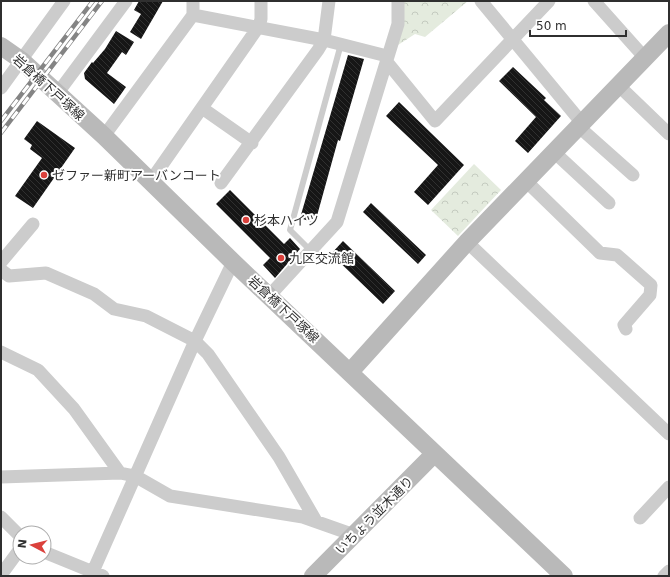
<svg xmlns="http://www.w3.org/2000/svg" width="670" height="577" viewBox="0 0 670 577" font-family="'DejaVu Sans','Noto Sans JP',sans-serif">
<defs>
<pattern id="park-crowns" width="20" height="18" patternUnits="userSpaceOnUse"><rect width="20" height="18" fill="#e4ebde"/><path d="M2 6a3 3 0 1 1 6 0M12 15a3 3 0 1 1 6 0" fill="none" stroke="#c4cabf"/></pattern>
<pattern id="building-back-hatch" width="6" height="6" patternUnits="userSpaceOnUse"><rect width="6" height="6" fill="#161616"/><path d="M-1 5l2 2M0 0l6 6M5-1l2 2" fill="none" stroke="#303030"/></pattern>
</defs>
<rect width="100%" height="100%" fill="#fff"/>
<path fill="url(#park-crowns)" d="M402,1H468L425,37L415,34L398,45L397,43Z
M474,164L501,190L458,236L431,210Z"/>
<path fill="url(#building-back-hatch)" d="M139,1H163L141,39L130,32L141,14L134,10Z
M116,31L134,42L126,55L122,52L107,73L126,87L114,104L85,79L84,73L92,62L93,63L105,49Z
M348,55L364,59L340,141L338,140L315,223L300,218Z
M513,67L546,98L544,100L561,116L528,153L515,141L536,117L499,81Z
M399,102L464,165L428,205L414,192L438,165L386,116Z
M37,121L75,148L33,208L15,196L42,158L30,149L32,145L24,139Z
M230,190L284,244L290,238L300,249L275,278L263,265L270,258L216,204Z
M371,203L426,255L418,264L363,212Z
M343,241L395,291L383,304L331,254Z"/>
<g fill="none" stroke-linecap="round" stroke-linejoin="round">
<path stroke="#ccc" stroke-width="6" d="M310,250L290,230L341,44"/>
<path stroke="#ccc" stroke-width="13" d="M481,1L582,123
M594,1L645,58
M193,15L324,40L387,56
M387,62L435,121L549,1
M618,85L669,134
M1,88L64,1
M57,94L126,1
M202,108L252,143
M579,127L633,175
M104,136L193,15V1
M554,152L609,203
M526,181L600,253L617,255L651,285L650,295L624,325L626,329
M150,182L259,26L261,19V1
M221,183L318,50L324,40L329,1
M467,242L669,434
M1,262L33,224
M1,270L9,276L46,273L94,294L114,309L146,316L195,341L208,354L279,457L316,521
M270,295L337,222L398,24V1
M1,352L38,370L74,409L120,473
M1,477L120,473L135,476L170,496L303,517L354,535
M1,517L20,536
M640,518L669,487
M44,552L103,576
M1,575L20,549
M91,576L195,341L233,262
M664,576L669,571"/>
<path stroke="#b9b9b9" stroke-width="18" d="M1,46L21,60L104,136L233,262L564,576
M350,372L467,242L669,33
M313,576L434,454"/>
<defs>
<path id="rail" d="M1,121L93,1
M1,133L102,1"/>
</defs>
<use href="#rail" stroke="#848484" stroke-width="4.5"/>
<use href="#rail" stroke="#fff" stroke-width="3" stroke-dasharray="9" stroke-linecap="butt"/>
</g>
<g fill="#db413c" stroke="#fff" stroke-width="1.5">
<circle cx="44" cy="175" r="4"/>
<circle cx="246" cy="220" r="4"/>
<circle cx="281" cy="258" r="4"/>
</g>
<g text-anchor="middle" stroke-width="4" stroke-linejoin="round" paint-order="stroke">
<g font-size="13" fill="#2f2f2f" stroke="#fff">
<text transform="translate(49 87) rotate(42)" y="5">岩倉橋下戸塚線</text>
<text transform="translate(284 309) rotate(43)" y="5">岩倉橋下戸塚線</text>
<text transform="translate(374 515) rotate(-45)" y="5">いちょう並木通り</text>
</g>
<g font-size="13" fill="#2f2f2f" stroke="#fff" text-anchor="start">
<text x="52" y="180">ゼファー新町アーバンコート</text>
<text x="254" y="225">杉本ハイツ</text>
<text x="289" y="263">九区交流館</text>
</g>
</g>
<rect width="670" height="577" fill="none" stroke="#2f2f2f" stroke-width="4"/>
<g transform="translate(32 545) rotate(277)"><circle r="19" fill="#ffffff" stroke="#acacac"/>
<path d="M0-3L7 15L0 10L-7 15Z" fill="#db413c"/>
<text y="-6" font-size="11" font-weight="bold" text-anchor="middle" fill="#2f2f2f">N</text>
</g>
<path d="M530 30v6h96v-6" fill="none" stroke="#2f2f2f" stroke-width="2"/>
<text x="536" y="30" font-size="12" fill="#2f2f2f" stroke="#ffffff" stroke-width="3" paint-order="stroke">50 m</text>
</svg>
